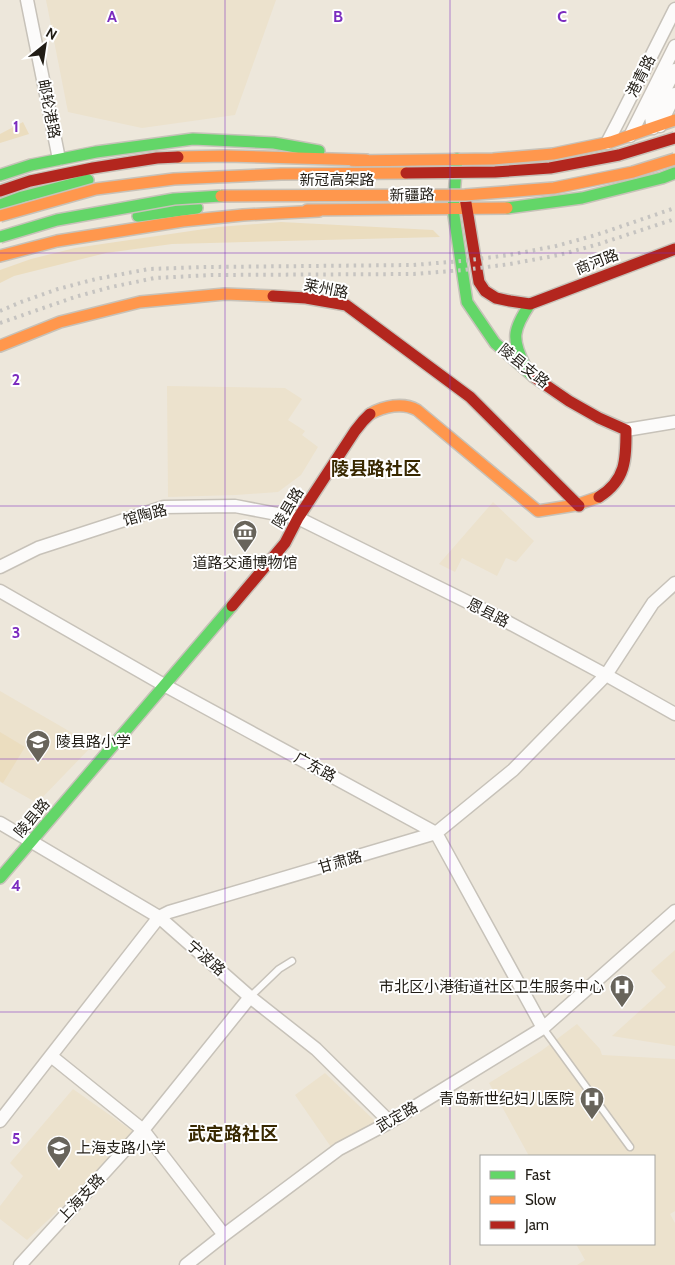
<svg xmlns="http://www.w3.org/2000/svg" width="675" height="1265" viewBox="0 0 675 1265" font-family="Cabin,'Noto Sans SC',sans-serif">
<rect width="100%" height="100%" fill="#ede7db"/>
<path fill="#ece2cd" d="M46,0H276L235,115L142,128L68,112Z
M167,386L285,388L302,399L288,420L305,431L302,435L318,447L301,475L278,492L236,495L168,497Z
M493,502L534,541L516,562L506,558L497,576L462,558L455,572L439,564Z
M0,691L93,745L37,803L0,782Z
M675,950V1046L612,1036L666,987L651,971Z
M577,1024L600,1049L602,1055L675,1059V1211L670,1214L675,1223V1265H577L585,1260L576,1244H654V1156H529L489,1083L541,1051Z
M325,1073L376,1122L331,1147L295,1095Z
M73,1089L138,1135L27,1240L0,1219V1206L23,1176L10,1163Z"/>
<path fill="#ebddbf" d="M23,122L29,134L0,143V134Z
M281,222L433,230L440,237L172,244L106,253L14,276L0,283V270L31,259L75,248L218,227Z
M0,732L25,747L3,783L0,781Z"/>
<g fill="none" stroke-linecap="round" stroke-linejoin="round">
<defs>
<path id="lane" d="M250,997L279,969L292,961
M543,1028L630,1147"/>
<path id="street" d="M27,0L59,159
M660,126L675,94
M653,128L651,117L675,70
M630,136L675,46
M607,143L619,120L675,9
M626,430L675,422
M0,567L38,548L164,507L235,506L298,518L500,618L606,675L675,714
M0,591L164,685L436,833L543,1028
M0,823L159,917L250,997L316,1049L390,1122
M51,1056L143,1130L224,1235
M0,1121L159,917L169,912L436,833L513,770L606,675L653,603L675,583
M20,1265L143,1130L250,997
M186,1265L224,1235L339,1149L390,1122L543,1028L675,911"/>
<path id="fast" d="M457,159L453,209L467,302L495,343L534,377
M0,175L31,165L96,152L193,139L274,143L319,151
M0,205L22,197L88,180
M507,208L582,198L662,178L675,173
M138,216L197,208
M525,366C511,339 513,329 530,304
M0,878L232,606"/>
<path id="slow" d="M178,157L226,156L366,160
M353,161L493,159L553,154L611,142L675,120
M307,210L507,208
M0,256L57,241L183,221L243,215L319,211
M0,346L60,322L140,302L225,294L273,296
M370,414C384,406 403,402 417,410L538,511L576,505L599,497"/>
<path id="jam" d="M0,191L30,181L93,168L157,158L178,157
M465,197L479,282L485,291L496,298L510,301L530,304L675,249
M273,296L306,298L346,305L470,397L579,506
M534,377L569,401L599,418L626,430C626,460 626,480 599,497
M232,606L285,543L298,518L355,431L363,421L370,414"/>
</defs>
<use href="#lane" stroke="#c7c2b9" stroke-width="9"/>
<use href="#street" stroke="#c7c2b9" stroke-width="15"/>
<use href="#fast" stroke="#c7c2b9" stroke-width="14"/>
<use href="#slow" stroke="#c7c2b9" stroke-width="14"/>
<use href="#jam" stroke="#c7c2b9" stroke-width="14"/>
<use href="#lane" stroke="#fcfbfa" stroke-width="6"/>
<use href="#street" stroke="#fcfbfa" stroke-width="12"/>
<use href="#fast" stroke="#63d668" stroke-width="11"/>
<use href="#slow" stroke="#ff974d" stroke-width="11"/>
<use href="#jam" stroke="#b3261e" stroke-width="11"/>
<path stroke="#c6c4c1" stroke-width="4" stroke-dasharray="2.5 5" stroke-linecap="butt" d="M0,311L21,302L58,289L96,279L149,269L206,267L413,265L462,261L509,255L556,246L596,235L675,208
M0,323L75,297L111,287L155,278L212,275L414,274L464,270L510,264L559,255L599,244L675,219"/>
<defs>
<path id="fast-bridge" d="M0,237L57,220L174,199L221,196"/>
<path id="slow-bridge" d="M221,196L465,195L554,188L633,172L675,159
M0,216L96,189L174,179L281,174L406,173"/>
<path id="jam-bridge" d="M406,173L495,172L550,168L619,155L675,138"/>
</defs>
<use href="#fast-bridge" stroke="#c7c2b9" stroke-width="14" stroke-linecap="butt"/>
<use href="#slow-bridge" stroke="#c7c2b9" stroke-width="14" stroke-linecap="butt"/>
<use href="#jam-bridge" stroke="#c7c2b9" stroke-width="14" stroke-linecap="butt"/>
<use href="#fast-bridge" stroke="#63d668" stroke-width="11"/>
<use href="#slow-bridge" stroke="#ff974d" stroke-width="11"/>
<use href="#jam-bridge" stroke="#b3261e" stroke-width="11"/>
</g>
<path fill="none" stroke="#7b2cbf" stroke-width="1" stroke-opacity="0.55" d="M225,0V1265M450,0V1265M0,253H675M0,506H675M0,759H675M0,1012H675"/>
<defs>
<symbol id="museum-pin" viewBox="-11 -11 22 30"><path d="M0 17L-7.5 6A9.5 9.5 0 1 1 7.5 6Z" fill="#68645b" stroke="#fff"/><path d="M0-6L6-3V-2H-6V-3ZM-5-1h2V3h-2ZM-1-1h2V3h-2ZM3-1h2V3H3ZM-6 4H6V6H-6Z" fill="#fff"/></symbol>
<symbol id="school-pin" viewBox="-11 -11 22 30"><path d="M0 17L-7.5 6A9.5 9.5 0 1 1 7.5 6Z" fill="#68645b" stroke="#fff"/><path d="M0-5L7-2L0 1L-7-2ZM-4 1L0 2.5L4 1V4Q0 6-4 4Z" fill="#fff"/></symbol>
<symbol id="hospital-pin" viewBox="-11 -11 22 30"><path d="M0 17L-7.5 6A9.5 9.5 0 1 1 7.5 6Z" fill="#68645b" stroke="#fff"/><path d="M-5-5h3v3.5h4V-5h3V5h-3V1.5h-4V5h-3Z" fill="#fff"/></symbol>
</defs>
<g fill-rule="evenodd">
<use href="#museum-pin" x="231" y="518" width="28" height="38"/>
<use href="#school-pin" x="24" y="728" width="28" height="38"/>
<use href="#hospital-pin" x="608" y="973" width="28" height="38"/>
<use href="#hospital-pin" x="578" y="1085" width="28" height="38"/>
<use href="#school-pin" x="45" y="1134" width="28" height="38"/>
</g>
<g text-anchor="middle" stroke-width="4" stroke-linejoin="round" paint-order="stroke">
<g font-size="15" fill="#211d16" stroke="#fff">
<text transform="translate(641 76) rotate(-63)" y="5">港青路</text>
<text transform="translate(49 109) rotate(79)" y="5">邮轮港路</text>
<text x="337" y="185">新冠高架路</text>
<text transform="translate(412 195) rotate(-1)" y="5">新疆路</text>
<text transform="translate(597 262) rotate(-21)" y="5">商河路</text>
<text transform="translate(326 289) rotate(11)" y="5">莱州路</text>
<text transform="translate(524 366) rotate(39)" y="5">陵县支路</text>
<text transform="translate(288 508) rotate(-59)" y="5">陵县路</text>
<text transform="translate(145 515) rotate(-15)" y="5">馆陶路</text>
<text transform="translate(488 613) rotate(27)" y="5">恩县路</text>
<text transform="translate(315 767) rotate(29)" y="5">广东路</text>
<text transform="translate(32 818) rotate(-50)" y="5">陵县路</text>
<text transform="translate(340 862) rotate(-16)" y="5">甘肃路</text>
<text transform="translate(206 958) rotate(41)" y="5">宁波路</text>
<text transform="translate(397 1117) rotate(-30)" y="5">武定路</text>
<text transform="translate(81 1198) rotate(-47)" y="5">上海支路</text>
</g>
<g font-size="15" fill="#211d16" stroke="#fff" text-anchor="start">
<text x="245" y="568" text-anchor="middle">道路交通博物馆</text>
<text x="56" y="747">陵县路小学</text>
<text x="604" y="992" text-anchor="end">市北区小港街道社区卫生服务中心</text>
<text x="574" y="1104" text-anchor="end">青岛新世纪妇儿医院</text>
<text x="76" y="1153">上海支路小学</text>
</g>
<g font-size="18" font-weight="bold" fill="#382800" stroke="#fff">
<text x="376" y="475">陵县路社区</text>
<text x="233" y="1140">武定路社区</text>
</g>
</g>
<g font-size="16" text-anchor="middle" font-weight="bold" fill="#7b2cbf" stroke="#fff" stroke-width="4" stroke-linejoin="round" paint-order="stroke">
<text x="112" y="22">A</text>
<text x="338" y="22">B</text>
<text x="562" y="22">C</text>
<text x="16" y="132">1</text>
<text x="16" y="385">2</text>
<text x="16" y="638">3</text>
<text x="16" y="891">4</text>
<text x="16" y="1144">5</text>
</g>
<rect x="480" y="1155" width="175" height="90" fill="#ffffff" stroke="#a6a5a2"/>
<rect x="490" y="1171" width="25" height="8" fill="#63d668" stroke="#a6a5a2"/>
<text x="525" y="1180" font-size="15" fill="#211d16">Fast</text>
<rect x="490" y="1196" width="25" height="8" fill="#ff974d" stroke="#a6a5a2"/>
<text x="525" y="1205" font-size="15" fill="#211d16">Slow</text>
<rect x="490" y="1221" width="25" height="8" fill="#b3261e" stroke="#a6a5a2"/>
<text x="525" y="1230" font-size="15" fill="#211d16">Jam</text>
<g transform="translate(45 45) rotate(30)" stroke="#ffffff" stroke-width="4" paint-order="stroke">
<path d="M0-4L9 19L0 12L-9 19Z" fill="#211d16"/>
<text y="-8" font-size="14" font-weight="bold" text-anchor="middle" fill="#211d16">N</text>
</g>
</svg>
